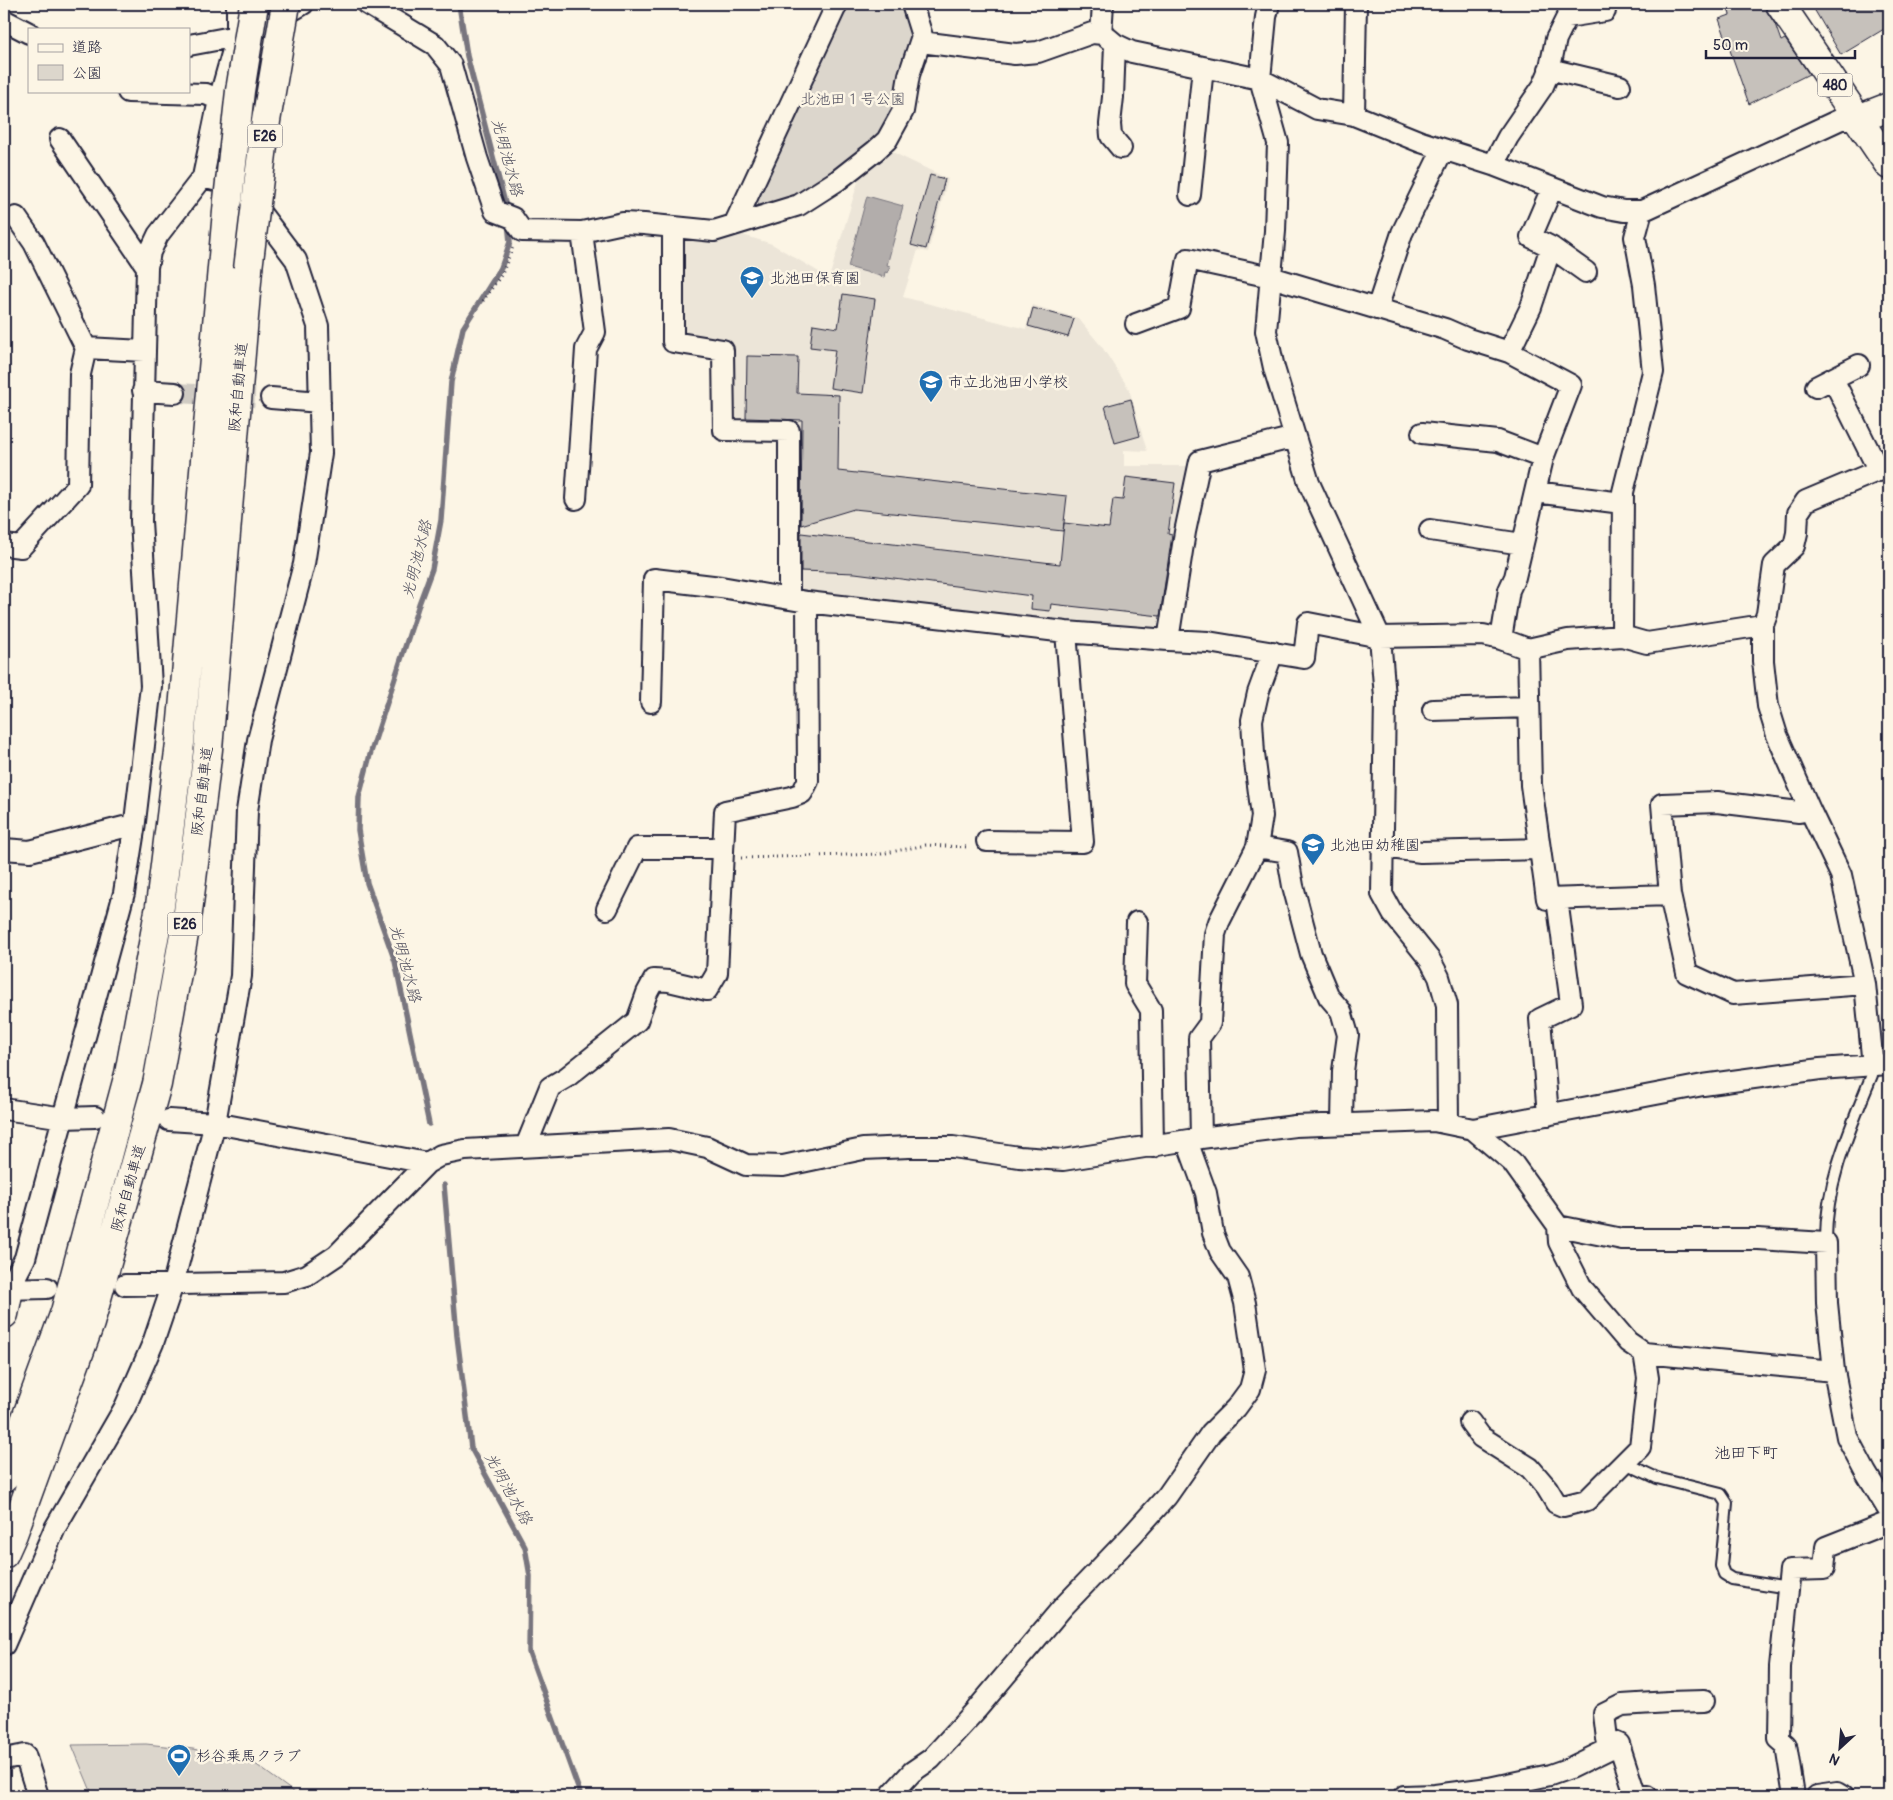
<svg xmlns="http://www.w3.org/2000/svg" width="1893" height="1800" viewBox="0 0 1893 1800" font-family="Pangolin,'Klee One',sans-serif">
<rect width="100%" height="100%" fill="#fcf5e5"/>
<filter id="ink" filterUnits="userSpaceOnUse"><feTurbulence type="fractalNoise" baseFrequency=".02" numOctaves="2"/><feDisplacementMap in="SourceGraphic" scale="10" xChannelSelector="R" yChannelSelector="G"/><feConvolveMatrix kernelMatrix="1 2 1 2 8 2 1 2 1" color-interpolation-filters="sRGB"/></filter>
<g filter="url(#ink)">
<path fill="#ece5d8" d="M886,149L948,179L928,252L918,250L903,297L1026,329L1032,305L1078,318L1102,347L1129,389L1147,451L1124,450V466H1189L1160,636L806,596L794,585V425L733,424L727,418L730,341L686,339L677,332L680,236L713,239L740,234L772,244L829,278L861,172Z"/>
<path fill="#dcd6cc" stroke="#7f7c84" d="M849,4H903L912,35L894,116L879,139L796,195L761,209L757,202Z
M146,1744L193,1749L254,1763L299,1796H93L72,1745Z"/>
<path fill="#b2adab" stroke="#78757e" d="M867,196L903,206L887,265L890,266L888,273L885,272L884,277L848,267Z"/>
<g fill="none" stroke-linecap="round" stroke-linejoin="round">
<path stroke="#78757e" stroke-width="5.5" d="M459,4L467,56L507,211
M429,1124L395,961L367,883L358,830L359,797L370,755L419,604L432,569L441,520L451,382L463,328L501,268L510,242L508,222
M444,1185L457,1336L471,1448L525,1547L530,1576L529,1652L581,1796"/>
</g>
<path fill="#c6c1bb" stroke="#22223b" d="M1727,4H1765L1767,12L1775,24L1781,41L1785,39L1809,74L1749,104L1719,19L1730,15Z
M1823,4H1838L1843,11L1855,4H1889V26L1841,55L1814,9Z
M930,175L945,179L926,249L911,245Z
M843,294L875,299L863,393L830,388L835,350L810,347L813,324L838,328Z
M1033,308L1074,319L1068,337L1028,326Z
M747,356L798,357L797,393L839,395L838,471L1067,496L1063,531L854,509L801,525L802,420L746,418Z
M1131,399L1140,436L1115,443L1105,406Z
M1126,477L1175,483L1168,534L1172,535L1160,616L1051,604L1050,611L1031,609L1032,596L855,573L801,571V533L1060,564L1064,523L1109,528L1113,499L1123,500Z"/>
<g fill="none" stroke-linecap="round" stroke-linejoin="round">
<path stroke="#d0cbc3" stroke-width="20" stroke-dasharray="20 10" stroke-linecap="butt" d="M175,393L271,398"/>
<defs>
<path id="lane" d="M1826,1243C1825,1184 1850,1129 1872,1075L1873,1066
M1625,1463L1657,1478L1721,1494L1727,1503L1721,1566L1724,1574L1732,1579L1788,1588"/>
<path id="street" d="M367,4L435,45L451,65L477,158L495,211L513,218L522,231L582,232L623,223L644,224L714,231L799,205L838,180L875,151L887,140L903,111L909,75L922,36L912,4
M1269,4L1266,17L1260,79L1278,143L1275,231L1266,331L1274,368L1309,483L1380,637L1385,697L1382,894L1393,914L1430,960L1439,977L1447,1005L1448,1123
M4,20L29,33
M1101,34L1103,4
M921,42L1015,54L1038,52L1092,33L1103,34L1115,44L1132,52L1260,79L1317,109L1354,115L1421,142L1493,165L1602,207L1624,211H1642L1841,119H1858
M1115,44L1113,97L1110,124L1111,136L1121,148
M189,45L237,36L273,22L303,4
M1549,69L1620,86
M128,92L206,94L219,100
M1354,115L1356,4
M60,139L147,267
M1493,165L1508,137L1543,86L1549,72L1556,39L1567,17L1605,11
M1552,188L1531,237L1551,247L1586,272
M1190,195L1203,67
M16,217L34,243L86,348
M734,225L837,4
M673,227V342L723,350L724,430L789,431V599
M1377,309L1402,233L1443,149
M1136,324L1179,308L1188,259L1271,277L1445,329L1468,339L1509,352L1571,385L1543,458L1515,577L1509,590L1501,639
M1509,352L1531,307L1551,247
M1833,379L1879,471
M1816,387L1859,365
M143,391L175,393
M271,398L320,402
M1422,433L1498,441L1543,458
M1535,492L1622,503
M576,499L586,349L595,332L582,232
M1430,530L1522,544
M4,545L21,547L78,485L80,374L86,348L144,351
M1622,636L1623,492L1653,372L1644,285L1635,237L1642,211
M1168,640L1185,532L1200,461L1295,437
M1528,649L1531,785L1547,899L1670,895L1687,973L1733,994L1865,984
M651,702L654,579L721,587L807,602L1066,632L1168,640L1208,642L1304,658L1308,623L1380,637L1483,635L1501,639L1528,649L1568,640L1622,636L1647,643L1763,625
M1433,710L1529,707
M987,841L1083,842L1066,632
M1257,847L1287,852L1293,886L1311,954L1329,997L1341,1011L1348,1035L1343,1071L1342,1123
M1383,847L1421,852L1540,849
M4,849L30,851L124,827L134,830
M1670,895L1662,804L1717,802L1799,812L1810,810
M607,909L637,848H723
M1137,922L1135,984L1151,1010L1153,1147
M1873,1066L1865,984L1841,875L1810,810L1777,735L1768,706L1763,661V625L1767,614L1774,565L1794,546L1797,533L1798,513L1806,501L1889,466
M4,1109L64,1118L95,1117
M1548,1115L1540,1019L1571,1004L1557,899
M169,1120L215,1123L427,1163
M1473,1129L1512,1162L1558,1226L1622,1239H1758L1826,1243L1827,1303L1834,1371L1847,1437L1866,1473L1889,1511
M1201,1138L1199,1038L1210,1023L1215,934L1219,922L1257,847L1262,816L1254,754L1252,720L1258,693L1273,652
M526,1146L550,1087L567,1077L637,1021L647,993L654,980L669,981L707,990L717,973L725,811L792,797L802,793L808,781L807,602
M1558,1226L1559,1242L1582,1288L1628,1342L1644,1353L1834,1371
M125,1285L284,1282L307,1275L337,1255L427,1163L441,1155L465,1150L669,1139L707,1147L746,1165L783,1166L863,1149L909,1147H953L1019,1157L1063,1160L1201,1138L1295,1126L1434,1121L1473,1129L1703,1085L1820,1069L1889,1064
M4,1289L47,1288
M9,1289L25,1258L124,893L134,830L151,686L141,521L147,267L150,252L158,235L203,177L219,100L237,36V4
M1470,1422L1481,1437L1530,1468L1547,1488L1556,1503L1563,1506L1587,1500L1640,1447L1648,1378L1644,1353
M4,1645L55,1528L125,1407L153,1343L173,1284L215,1123L241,976L247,811L258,740L304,564L321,453L318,326L296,260L241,187L203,177
M4,1759L25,1755L38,1796
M890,1796L912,1772L931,1759L977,1709L1063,1607L1132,1535L1167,1496L1211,1433L1236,1408L1250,1389L1255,1370L1245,1303L1238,1277L1220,1251L1213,1233L1206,1193L1187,1141
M1404,1796L1435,1795L1489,1788L1550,1775L1570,1768L1619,1744
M1647,1796L1635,1794L1619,1744L1607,1739L1604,1714L1622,1705L1669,1702L1704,1701
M1794,1796L1786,1745L1779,1739L1780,1667L1790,1570L1824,1569L1826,1547L1889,1522
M1817,1796L1837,1793L1842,1796"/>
<path id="secondary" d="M1858,119L1889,107
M4,1314L9,1289"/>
<path id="highway" d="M1780,4L1889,165
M4,1478L65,1312L129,1074L160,906L180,743L228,200
M4,1554L13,1534L90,1323L157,1084L188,912L208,749L248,269"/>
</defs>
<use href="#lane" stroke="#22223b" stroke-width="14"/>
<use href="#street" stroke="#22223b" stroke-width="24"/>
<use href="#secondary" stroke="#22223b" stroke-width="31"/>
<use href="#highway" stroke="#22223b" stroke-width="31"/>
<path stroke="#22223b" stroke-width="3" stroke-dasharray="1 4" stroke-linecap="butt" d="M483,301L502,274L513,247
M741,858L881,854L926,845L968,847"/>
<use href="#lane" stroke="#fcf5e5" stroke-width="10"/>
<use href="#street" stroke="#fcf5e5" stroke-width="20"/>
<use href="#secondary" stroke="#fcf5e5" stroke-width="28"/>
<use href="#highway" stroke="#fcf5e5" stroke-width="28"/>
<defs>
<path id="highway-bridge" d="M228,200L240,91L254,4
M248,269L266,121L286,4"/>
</defs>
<use href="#highway-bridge" stroke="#22223b" stroke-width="31" stroke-linecap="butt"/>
<use href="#highway-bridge" stroke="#fcf5e5" stroke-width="28"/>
</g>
</g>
<defs>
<symbol id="school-pin" viewBox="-11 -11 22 30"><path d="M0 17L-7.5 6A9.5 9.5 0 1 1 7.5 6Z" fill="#1f6fb2" stroke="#fcf5e5"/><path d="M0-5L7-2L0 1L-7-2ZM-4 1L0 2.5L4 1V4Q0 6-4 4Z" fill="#fff"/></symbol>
<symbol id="stadium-pin" viewBox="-11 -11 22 30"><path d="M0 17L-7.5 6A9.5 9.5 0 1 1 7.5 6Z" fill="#1f6fb2" stroke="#fcf5e5"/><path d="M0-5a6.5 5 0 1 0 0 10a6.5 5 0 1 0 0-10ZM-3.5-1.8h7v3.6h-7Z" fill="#fff"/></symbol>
</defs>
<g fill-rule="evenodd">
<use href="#school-pin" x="738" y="264" width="28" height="38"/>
<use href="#school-pin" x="917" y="368" width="28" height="38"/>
<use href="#school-pin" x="1299" y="831" width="28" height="38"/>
<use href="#stadium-pin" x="165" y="1742" width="28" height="38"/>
</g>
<g text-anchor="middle" stroke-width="5" stroke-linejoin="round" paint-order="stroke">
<g fill="#fcf5e5" stroke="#63616e" stroke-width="1">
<rect x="1817.5" y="73.5" width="35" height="23" rx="4"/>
<rect x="247.5" y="124.5" width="35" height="23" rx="4"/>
<rect x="167.5" y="912.5" width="35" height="23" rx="4"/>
</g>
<g font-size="14" font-weight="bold" fill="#22223b">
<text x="1835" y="90">480</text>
<text x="265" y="141">E26</text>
<text x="185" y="929">E26</text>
</g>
<g font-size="15" fill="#504f5f" stroke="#fcf5e5">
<text x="853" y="104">北池田１号公園</text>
</g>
<g font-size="15" fill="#22223b" stroke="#fcf5e5" text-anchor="start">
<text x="770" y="283">北池田保育園</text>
<text x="948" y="387">市立北池田小学校</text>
<text x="1330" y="850">北池田幼稚園</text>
<text x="196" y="1761">杉谷乗馬クラブ</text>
</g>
<g font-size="15" fill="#22223b" stroke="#fcf5e5">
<text transform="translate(238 387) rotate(-85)" y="5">阪和自動車道</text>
<text transform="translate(202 791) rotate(-83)" y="5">阪和自動車道</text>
<text transform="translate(128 1188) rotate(-74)" y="5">阪和自動車道</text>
</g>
<g font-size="16" font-style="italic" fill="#545362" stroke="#fcf5e5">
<text transform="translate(508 157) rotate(75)" y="6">光明池水路</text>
<text transform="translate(416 559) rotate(-76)" y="6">光明池水路</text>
<text transform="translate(406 963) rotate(75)" y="6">光明池水路</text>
<text transform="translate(509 1488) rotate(61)" y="6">光明池水路</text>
</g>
<g font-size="16" fill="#22223b" stroke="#fcf5e5">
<text x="1746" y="1458">池田下町</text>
</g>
</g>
<rect width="1893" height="1800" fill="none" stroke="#fcf5e5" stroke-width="20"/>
<rect x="10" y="10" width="1873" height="1780" fill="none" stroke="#22223b" stroke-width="2" filter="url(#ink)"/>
<rect x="28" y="28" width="162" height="65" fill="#fcf5e5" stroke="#a5a1a1"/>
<rect x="38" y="44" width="25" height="8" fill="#fcf5e5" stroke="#a5a1a1"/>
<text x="72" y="52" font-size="15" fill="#22223b">道路</text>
<rect x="38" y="65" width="25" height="15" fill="#dcd6cc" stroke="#a5a1a1"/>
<text x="72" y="78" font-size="15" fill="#22223b">公園</text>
<g transform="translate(1840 1748) rotate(206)" stroke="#fcf5e5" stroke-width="4" paint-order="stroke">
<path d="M0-4L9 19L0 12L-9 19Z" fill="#22223b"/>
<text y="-8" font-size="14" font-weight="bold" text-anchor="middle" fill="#22223b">N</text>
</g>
<path d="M1706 50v8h149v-8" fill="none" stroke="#22223b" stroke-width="2.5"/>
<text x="1713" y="50" font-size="15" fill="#22223b" stroke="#fcf5e5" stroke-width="4" paint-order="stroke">50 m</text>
</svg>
